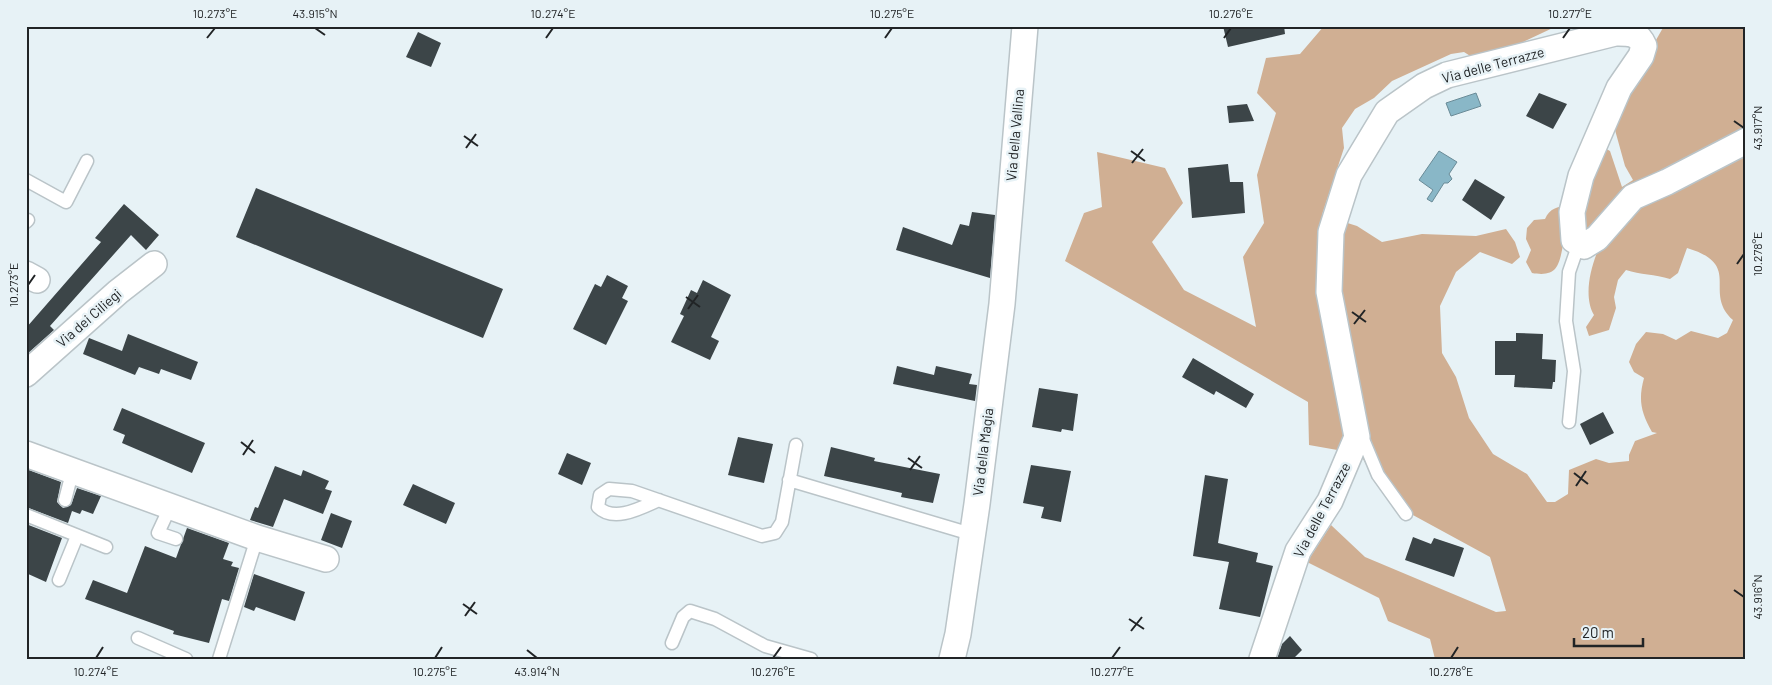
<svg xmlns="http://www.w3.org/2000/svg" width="1772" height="685" viewBox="0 0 1772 685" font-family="Barlow,sans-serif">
<rect width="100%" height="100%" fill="#e7f2f6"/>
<path fill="#d0af93" d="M1324,26H1557L1502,52L1475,59L1464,52L1451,54L1392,81L1374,98L1355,109L1342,128L1344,148L1322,215L1357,226L1382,242L1422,234L1476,236L1506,229L1515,242L1520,257L1512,264L1480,252L1456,272L1440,306L1442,353L1456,377L1469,418L1493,454L1527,474L1547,502H1555L1568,494L1569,470L1596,459L1609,463L1629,461V455L1635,441L1657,433L1652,432C1641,412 1638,400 1644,378L1634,372L1629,362L1636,344L1646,332L1663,334L1676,340L1691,331L1718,338L1727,333L1733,320C1702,292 1744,265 1687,248L1678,273L1670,279C1655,274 1640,275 1626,270L1618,280L1614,297L1616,308L1609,330L1589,336L1586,327L1594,315C1582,295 1592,260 1603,240C1611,225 1625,212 1635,200L1616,197L1586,235L1564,241C1559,262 1560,278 1532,273L1526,262L1531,250L1526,239L1527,228L1534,220L1545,219C1550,208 1557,207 1568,205L1601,146L1610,151L1622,187L1633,180L1625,166L1615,130L1625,94L1652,55L1656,40L1664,26H1701L1702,29L1704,26H1746V659H1435L1430,639L1388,621L1379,598L1307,562L1331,525L1365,557L1496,612L1506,611L1490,557L1389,502L1360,454L1309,445L1308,402L1065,261L1084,213L1102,207L1097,152L1165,168L1183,203L1152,242L1184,290L1256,327L1243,257L1264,223L1257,175L1276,113L1257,93L1266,58L1300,54Z"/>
<path fill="#89b7c7" stroke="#6a8b97" d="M1476,93L1481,106L1451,116L1446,103Z
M1439,151L1457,162L1449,174L1452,179L1448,183H1444L1432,202L1427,199L1433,190L1419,180Z"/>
<path fill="#3c4548" d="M1223,26H1284L1285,34L1228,47Z
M418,32L441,43L431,67L406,57Z
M1539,93L1567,104L1553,129L1526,116Z
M1247,104L1254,121L1229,123L1227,106Z
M1228,164L1230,182H1243L1245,213L1192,218L1188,168Z
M1475,179L1505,197L1491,220L1462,200Z
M256,188L503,289L483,338L236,237Z
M124,204L159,235L146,250L131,235L50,326L54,330L26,355V328L101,242L95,238Z
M972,212L995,215L990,278L896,250L903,227L952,245L960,224L969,226Z
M607,275L628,286L622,298L628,301L606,345L573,329L595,284L601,287Z
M703,280L731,295L711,337L719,341L710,360L671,342L684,316L680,314L691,290L697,293Z
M1516,333L1543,334L1542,359L1556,360L1555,382H1553L1552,389L1514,387L1515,375H1495V341H1516Z
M128,334L198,362L191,380L161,369L159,374L139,367L135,375L83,354L89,338L122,351Z
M1193,358L1254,394L1246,408L1216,391L1214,395L1182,377Z
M897,366L934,375L936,366L972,374L969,384L977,385L975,401L893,384Z
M1039,388L1078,394L1073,431L1062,429L1061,432L1032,427Z
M122,408L205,443L192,473L122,443L125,435L113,430Z
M1603,412L1614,433L1590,445L1580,424Z
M738,437L773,444L764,483L728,475Z
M831,447L875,458L874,461L940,474L933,503L901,497L902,493L824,476Z
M567,453L591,463L582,485L558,474Z
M1031,465L1071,471L1061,522L1041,518L1044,507L1023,503Z
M275,466L301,476L303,470L329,481L325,489L332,491L323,514L284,499L273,527L250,520L255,507L258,508Z
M26,469L61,482L57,502L63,508L71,505L77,488L101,496L93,514L82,510L80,514L72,511L68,523L26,507Z
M1205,475L1228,479L1218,543L1258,553L1256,562L1273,566L1260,617L1219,609L1229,562L1193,556Z
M413,484L455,503L446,524L403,505Z
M331,513L352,521L342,548L321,540Z
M26,524L62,538L46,582L26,573Z
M187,528L229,543L223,559L233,562L231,566L239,568L229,601L222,599L209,643L173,634L174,631L85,599L93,580L127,593L145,546L176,558Z
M1413,537L1431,544L1434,538L1464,548L1454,577L1405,560Z
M254,574L305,592L295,621L256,607L254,611L244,607Z
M1290,636L1302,650L1293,659H1277L1282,644Z"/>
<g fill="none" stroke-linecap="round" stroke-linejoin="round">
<defs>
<path id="lane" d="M26,180L66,202L87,161
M26,222L28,220
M1569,422L1574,371L1566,321L1569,272L1579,243
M1360,432L1378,475L1406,514
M789,480L971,534
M65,500L72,473
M659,500C641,508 614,523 598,507L600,495L609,489L632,491L762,536L775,533L782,522L796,445
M171,505L158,533L176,539
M26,515L106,547
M59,580L77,536
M138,638L186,659
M672,643L683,617L690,611L715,619L765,646L811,659
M219,659L257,538"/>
<path id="street" d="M26,274L37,280
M26,374L118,292L154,264
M26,454L257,538L326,559
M952,659L958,634L977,504L1002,304L1025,26
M1262,659L1298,551L1330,501L1357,437L1329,292L1331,232L1349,175L1387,112L1424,86L1447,75L1615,33C1629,33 1638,32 1644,46L1641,56L1619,88L1581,176L1572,212L1574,240L1584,246L1597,238L1633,197L1667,182L1746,141"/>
</defs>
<use href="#lane" stroke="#bac4c8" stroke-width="15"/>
<use href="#street" stroke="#bac4c8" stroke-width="28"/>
<use href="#lane" stroke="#fff" stroke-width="12"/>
<use href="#street" stroke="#fff" stroke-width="25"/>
</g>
<path fill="none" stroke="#212426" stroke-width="2" d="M315,28L325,35M207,38L215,28M546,38L553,28M885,38L892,28M1224,38L1231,28M1563,38L1570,28M1734,121L1744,128M464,136L478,146M466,148L476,134M1131,151L1145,161M1132,163L1143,149M1737,264L1744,254M28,285L35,275M686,297L700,307M688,309L698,295M1352,312L1366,322M1354,324L1365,310M241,442L255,453M243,455L253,440M908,458L922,468M910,470L920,456M1574,473L1588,484M1576,486L1586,471M1734,590L1744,597M463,604L477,614M465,616L475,602M1129,619L1144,629M1131,631L1142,617M527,650L537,658M96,658L103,647M435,658L442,647M773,658L781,647M1112,658L1120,647M1451,658L1458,647"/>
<g text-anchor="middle" stroke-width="5" stroke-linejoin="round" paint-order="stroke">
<g font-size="14" fill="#212426" stroke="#e7f2f6">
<text transform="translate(1493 65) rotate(-15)" y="5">Via delle Terrazze</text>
<text transform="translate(1015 135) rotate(-85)" y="5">Via della Vallina</text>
<text transform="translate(89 318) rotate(-41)" y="5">Via dei Ciliegi</text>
<text transform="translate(983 452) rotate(-83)" y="5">Via della Magia</text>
<text transform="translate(1322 510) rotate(-62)" y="5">Via delle Terrazze</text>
</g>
</g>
<rect width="1772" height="685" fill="none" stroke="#e7f2f6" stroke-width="55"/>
<path d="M1574 638v8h69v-8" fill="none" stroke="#212426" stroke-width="2.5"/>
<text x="1582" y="638" font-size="15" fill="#212426" stroke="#e7f2f6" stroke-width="4" paint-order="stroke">20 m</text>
<rect x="28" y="28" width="1716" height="630" fill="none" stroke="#212426" stroke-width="2"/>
<g font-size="12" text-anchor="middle" fill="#212426">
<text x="215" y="18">10.273°E</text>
<text x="315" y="18">43.915°N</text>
<text x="553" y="18">10.274°E</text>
<text x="892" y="18">10.275°E</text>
<text x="1231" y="18">10.276°E</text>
<text x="1570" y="18">10.277°E</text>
<text transform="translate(1758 128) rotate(-90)" y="4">43.917°N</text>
<text transform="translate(1758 254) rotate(-90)" y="4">10.278°E</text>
<text transform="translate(14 285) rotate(-90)" y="4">10.273°E</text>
<text transform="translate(1758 597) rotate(-90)" y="4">43.916°N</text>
<text x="96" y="676">10.274°E</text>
<text x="435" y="676">10.275°E</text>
<text x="537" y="676">43.914°N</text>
<text x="773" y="676">10.276°E</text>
<text x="1112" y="676">10.277°E</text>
<text x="1451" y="676">10.278°E</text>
</g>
</svg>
